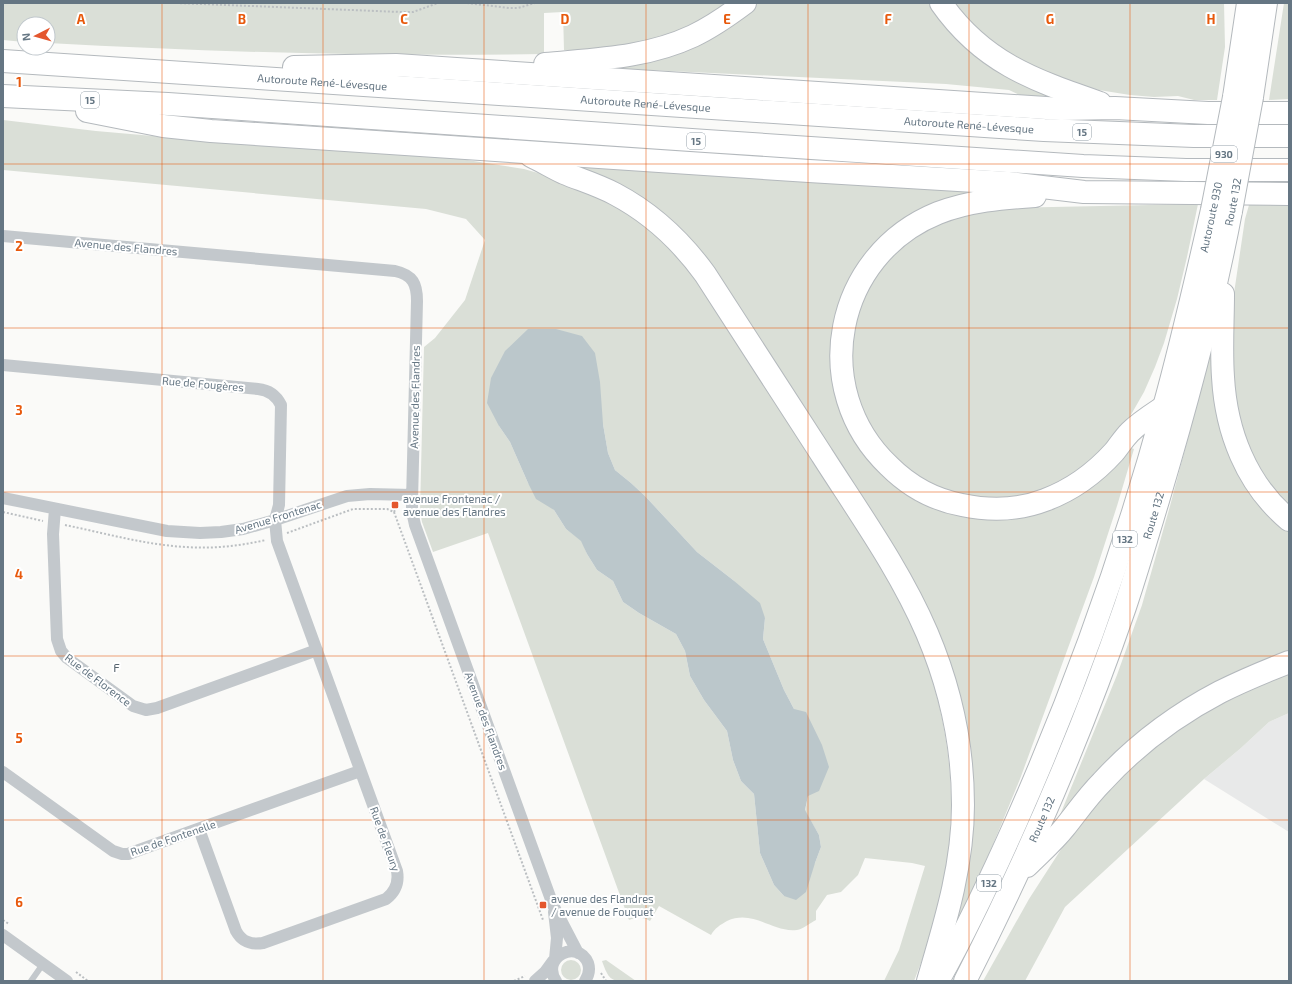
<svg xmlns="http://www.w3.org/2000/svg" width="1292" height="984" viewBox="0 0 1292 984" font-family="'Exo 2',sans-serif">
<rect width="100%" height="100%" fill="#fafaf8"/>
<path fill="#e8e9e9" d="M1289,713V832L1204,779L1241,748L1269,722Z"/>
<path fill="#dadfd7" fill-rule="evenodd" d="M3,3H730L686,30L658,40L583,51L564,50L563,12L544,13V54C379,57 213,52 48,43V24H24V42L3,40Z
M755,3H932L1061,97L1028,99L1009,90L946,84L648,70L641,72L599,70Z
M953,3H1224L1225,47L1217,100H1194L1178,96L1154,97L1130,95L1080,87L1021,62L978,31Z
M1284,3H1289V99L1269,100Z
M3,120L96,131L176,138L442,156L524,169L552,177L610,202L650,228L688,267L887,576C898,597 911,619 919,641C964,758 961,866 914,981H884L899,950L925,866L912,863L865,858L858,875L841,892L827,895L816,911V920C810,923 803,929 797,930C772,933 754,909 727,921C720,925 715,928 711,935L659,906L650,921C643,917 637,917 629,920L488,533L433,552L422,522L420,511L424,347L435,338L465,300L485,240L466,219L426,209L3,170ZM603,424L608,453L615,470L631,483L645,496L697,552L733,580L765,618L763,639L784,690L794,709L808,796L805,811L819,835L821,847L815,863L784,896L774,885L760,853L754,794L741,781L733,760L727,731L704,700L690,676L685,651L676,634L639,613L623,602L613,581L597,570L587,554L582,541L566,529L554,510L528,483L510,442L499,426Z
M564,165L986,191L897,228L832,345L878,467L1001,516L1129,447L1134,449L1117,506L1094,577L1020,779L992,847L955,929L958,696L711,271Z
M1198,204L1187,257L1177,299L1164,343L1155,367L1144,392L1128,420L1096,459L1046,490L1021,497L995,500L943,491L917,478L893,457L873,434L861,409L849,359L859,300L896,250L940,221L1002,208Z
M1289,204V509L1260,474L1241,431L1232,384L1233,300L1245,219L1249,205Z
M1212,347L1215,384L1289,529V654L1242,674L1064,817L1060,815L1117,675L1142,605L1170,506Z
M1289,671V713L1269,722L1241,748L1204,779L1065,907L1025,981H983L1029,899L1069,837L1122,775L1182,724L1213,707Z
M606,960L636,981C613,981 610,984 602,961Z
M561 970a10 10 0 1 1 20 0a10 10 0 1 1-20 0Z"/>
<path fill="#bbc7cb" d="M528,329H556L582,336L595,353L600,382L603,424L608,453L615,470L631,483L645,496L697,552L733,580L760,603L765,618L763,639L784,690L794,709L806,712L822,745L829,767L819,791L808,796L805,810L819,835L821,847L815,863L806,892L796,900L784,896L774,885L760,853L754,794L741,781L733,760L727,731L704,700L690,676L685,651L676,634L639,613L623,602L613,581L597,570L587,554L581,541L566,529L554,510L536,499L528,483L510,442L499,426L487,403L491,378L505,351Z"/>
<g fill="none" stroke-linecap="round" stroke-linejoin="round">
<defs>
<g id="highway">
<path d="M941,3C983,63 1034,80 1100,103"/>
<path id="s1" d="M3,61L1044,130L1194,136H1289"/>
<path d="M545,64C596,59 646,58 693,36C712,27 729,15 745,3"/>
<path d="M294,67L396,65L1061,109L1115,108L1208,113H1289"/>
<path d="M3,96L168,104L706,141L1083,166L1186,170H1289"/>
<path d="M1234,97L1248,3"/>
<path d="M1252,97L1266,3"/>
<path d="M87,111L163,126L211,131L809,171L1008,183L1084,192L1289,194"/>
<path d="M531,156C542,161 553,168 564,173C581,180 598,185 615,194C651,213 681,241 705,274C744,335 783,395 822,455C859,513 900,570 927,633C950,687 963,747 963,805C963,866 945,923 928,981"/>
<path d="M1035,196C1002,198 969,201 938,213C834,255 808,389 889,466C909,486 935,500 962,505C990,511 1019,510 1045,500C1072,490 1095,473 1114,452C1119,446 1124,438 1130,432C1140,422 1153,414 1165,406"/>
<path d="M1223,294C1223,321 1221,349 1223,377C1226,431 1246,484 1289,520"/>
<path d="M1027,866C1040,853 1054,841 1065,827C1077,812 1088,796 1102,782C1135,746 1176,715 1220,692C1242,681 1266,671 1289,662"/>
<path d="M938,981C967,929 992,876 1016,822C1076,687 1125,549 1164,407C1182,342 1197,276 1212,210"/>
<path id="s2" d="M965,981C1027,860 1081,735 1125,607C1137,571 1148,534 1159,497C1187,403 1213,307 1231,211"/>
</g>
</defs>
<use href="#highway" stroke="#b4b9bd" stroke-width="24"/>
<path stroke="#bbbfc2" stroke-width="2" stroke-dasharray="2 2" stroke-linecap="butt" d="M176,3L401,12H413L438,3
M467,3L509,8H518L535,3
M3,512L43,521
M394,512L543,920
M394,512L396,508
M65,525C104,533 146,545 186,547C213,549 239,546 266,540
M287,533L353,509H387L394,512
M3,920L9,924
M76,972L88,981
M601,973L606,981
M514,981L525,976"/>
<path stroke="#c3c8cc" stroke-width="6" d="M31,981L43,964"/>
<path stroke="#c3c8cc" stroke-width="12" d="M3,236L395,271C413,275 417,284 417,301L412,501V511L415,525L553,905L578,953
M3,365L258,389C268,390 276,395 281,405L279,505L275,520L277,541L397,871C399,882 395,892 386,899L263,943C251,945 242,942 236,931L199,829
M3,498L167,531L200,533L221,532L243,529L275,520L347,496L370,494L412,495
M55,509L53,534L57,639L61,651L67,658L133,706L146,710L157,708L317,650
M3,772L113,851L122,854H128L360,771
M554,912L557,938L555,959
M3,935L67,981
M535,981L545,972L553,961
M556,981C540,957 578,938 588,963C590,969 589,975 585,981"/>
<use href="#highway" stroke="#fff" stroke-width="22"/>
<defs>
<path id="highway-bridge" d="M1212,210L1234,97
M1231,211L1252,97"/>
</defs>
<use href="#highway-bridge" stroke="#b4b9bd" stroke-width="24" stroke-linecap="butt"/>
<use href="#highway-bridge" stroke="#fff" stroke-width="22"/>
</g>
<path fill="none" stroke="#e8590c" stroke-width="1" stroke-opacity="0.55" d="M162,3V981M323,3V981M484,3V981M646,3V981M808,3V981M969,3V981M1130,3V981M3,164H1289M3,328H1289M3,492H1289M3,656H1289M3,820H1289"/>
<g fill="#e4572e" stroke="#fff" stroke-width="1.5">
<rect x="391" y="501" width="8" height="8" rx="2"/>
<rect x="539" y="901" width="8" height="8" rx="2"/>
</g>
<g text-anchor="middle" stroke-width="4" stroke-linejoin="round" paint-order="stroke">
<g fill="#fff" stroke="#939fa8" stroke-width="1">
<rect x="81" y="92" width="18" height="16" rx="3"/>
<rect x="1073" y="124" width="18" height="16" rx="3"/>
<rect x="687" y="133" width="18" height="16" rx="3"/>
<rect x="1211" y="146" width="26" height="16" rx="3"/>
<rect x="1113" y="531" width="24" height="16" rx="3"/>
<rect x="977" y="875" width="24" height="16" rx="3"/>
</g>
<g font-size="10" font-weight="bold" fill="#657683">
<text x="90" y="104">15</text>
<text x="1082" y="136">15</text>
<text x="696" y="145">15</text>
<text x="1224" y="158">930</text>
<text x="1125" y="543">132</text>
<text x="989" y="887">132</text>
</g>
<g font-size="11" fill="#657683" stroke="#fff">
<text dy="4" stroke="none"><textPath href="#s1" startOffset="320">Autoroute René-Lévesque</textPath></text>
<text dy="4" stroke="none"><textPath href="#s1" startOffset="644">Autoroute René-Lévesque</textPath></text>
<text dy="4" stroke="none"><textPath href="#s1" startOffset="968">Autoroute René-Lévesque</textPath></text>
<text transform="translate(1233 202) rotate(-79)" y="4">Route 132</text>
<text transform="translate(1211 217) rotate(-78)" y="4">Autoroute 930</text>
<text transform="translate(126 247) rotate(5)" y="4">Avenue des Flandres</text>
<text transform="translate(203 384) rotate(5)" y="4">Rue de Fougères</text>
<text transform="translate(415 397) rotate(-89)" y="4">Avenue des Flandres</text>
<text dy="4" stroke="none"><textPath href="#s2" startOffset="503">Route 132</textPath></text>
<text transform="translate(278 517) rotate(-17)" y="4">Avenue Frontenac</text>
<text transform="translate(98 680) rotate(37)" y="4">Rue de Florence</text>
<text transform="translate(486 721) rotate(70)" y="4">Avenue des Flandres</text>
<text dy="4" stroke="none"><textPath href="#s2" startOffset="179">Route 132</textPath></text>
<text transform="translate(173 838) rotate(-19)" y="4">Rue de Fontenelle</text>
<text transform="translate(385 839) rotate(70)" y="4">Rue de Fleury</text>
</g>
<g font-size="11" fill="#657683" stroke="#fff" text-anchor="start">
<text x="403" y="503">avenue Frontenac /<tspan x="403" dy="13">avenue des Flandres</tspan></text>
<text x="551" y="903">avenue des Flandres<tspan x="551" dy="13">/ avenue de Fouquet</tspan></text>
</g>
<g font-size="12" letter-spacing="1" fill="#57646e" stroke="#fff">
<text x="117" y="672">F</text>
</g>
</g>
<g font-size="13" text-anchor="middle" font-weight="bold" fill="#e8590c" stroke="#fff" stroke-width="4" stroke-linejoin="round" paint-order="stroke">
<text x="81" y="24">A</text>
<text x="242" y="24">B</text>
<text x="404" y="24">C</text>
<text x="565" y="24">D</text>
<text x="727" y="24">E</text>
<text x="888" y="24">F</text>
<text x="1050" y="24">G</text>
<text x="1211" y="24">H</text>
<text x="19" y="87">1</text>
<text x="19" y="251">2</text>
<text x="19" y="415">3</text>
<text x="19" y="579">4</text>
<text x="19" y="743">5</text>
<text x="19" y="907">6</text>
</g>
<rect width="1292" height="984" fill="none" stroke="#657683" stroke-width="8"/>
<g transform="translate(36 36) rotate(264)"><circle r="19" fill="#ffffff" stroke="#c1c8cd"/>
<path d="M0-3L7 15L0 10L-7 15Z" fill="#e4572e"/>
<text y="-6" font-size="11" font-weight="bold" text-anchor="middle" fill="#657683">N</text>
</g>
</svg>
